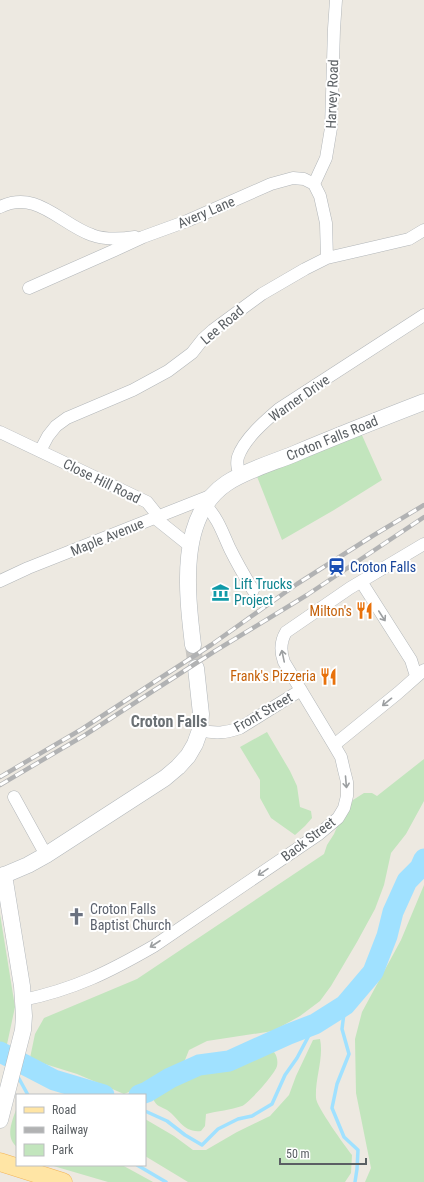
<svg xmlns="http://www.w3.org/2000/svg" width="424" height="1182" viewBox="0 0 424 1182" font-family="'Roboto Condensed',sans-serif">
<rect width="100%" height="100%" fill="#ede9e1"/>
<path fill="#c2e5bd" d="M361,433L382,480L334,510L282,540L256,474Z
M267,732L290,771L297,786L300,807L311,811L312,818L305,826L295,835L271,818L260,798V780L240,747Z
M424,759V801L406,834L391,853L384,885L375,909L357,942L331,986L320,1001L300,1016L273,1031L207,1041L189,1050L183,1065L160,1075L141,1087L124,1094L77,1074L45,1064L30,1058L35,1034L44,1018L137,979L324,854L327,845L334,834L340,820L348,810L353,800L364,793H372L377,796Z
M424,885V1182H365L371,1168L356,1093L355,1039L362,1012L401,940Z
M0,914L15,1007L6,1049L0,1045Z
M320,1039C324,1058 315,1078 316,1098C316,1106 345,1146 352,1155L351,1173L345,1182H188L145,1156V1119L174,1136L193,1150H206L237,1132L270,1116L289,1095L296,1076L313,1040Z
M274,1052C277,1056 278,1061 277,1066C275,1074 249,1103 242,1106C231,1110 217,1111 206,1114L205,1126L201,1131C183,1133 179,1118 167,1110C160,1106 157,1107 153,1099L168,1087L188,1077L233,1068L246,1060Z
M17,1107V1147C4,1137 13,1119 17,1107Z
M50,1165H122L153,1182H108Z"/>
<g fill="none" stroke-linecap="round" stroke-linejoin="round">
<path stroke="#a0e1ff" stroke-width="3.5" d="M345,1005L342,1029L349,1054L337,1084L332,1108L344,1137L358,1150L357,1169L355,1182
M4,1054L9,1063
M17,1075L28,1095
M145,1111L167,1121L185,1135L202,1145L218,1129L238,1119L252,1116L272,1104L285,1075L297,1058L315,1024
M137,1165L166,1182"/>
<path stroke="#a0e1ff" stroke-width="21" d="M0,1052L54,1080L104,1095
M139,1095L147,1092L170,1078L199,1065L229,1061L289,1034L315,1024L345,1005L373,972L387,936L393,912L407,881L420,868L424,859"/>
<path stroke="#c8c6c2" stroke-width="16" stroke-dasharray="16 8" stroke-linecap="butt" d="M193,645L196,668"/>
<defs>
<path id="street" d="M314,184L326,158L331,128L334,29L336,0
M0,207C37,189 60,224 92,235C105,240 121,239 135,237
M29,288L115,250L143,237L187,221L271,184L293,178L304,179L314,184L320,196L326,223L327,258
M0,432L147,502L155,512V518L190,546
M40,451L48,436L56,426L67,418L133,390L168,371L192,353L203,339L213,330L262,294L305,269L327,258L409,239L424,230
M240,476C238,470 236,464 238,457C244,439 265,421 279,409L424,315
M206,506C218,518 223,534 230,549C237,563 245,577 253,590
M0,581L28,568L215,494
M362,583L411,660L416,676
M200,730C215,734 226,733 240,728L301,690
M334,745L398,693L424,670
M14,797L46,855
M23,1000C75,989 109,972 154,946L319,834L338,818L344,808L347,796V782L344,770L341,757L334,745L284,662C280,651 280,642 286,632L350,588L424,544"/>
<path id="secondary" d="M193,645C187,594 177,516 227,483C247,470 272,463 294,454C337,436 380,419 424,402
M0,877L28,865L46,855L165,778L178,767L188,756L195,744L200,730L201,714L196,668
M0,1120L23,1030L24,1016L22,986L4,875"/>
<path id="primary" d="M0,1162L63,1182"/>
</defs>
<use href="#street" stroke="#b2b6b9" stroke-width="13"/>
<use href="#secondary" stroke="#b3b8bc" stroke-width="17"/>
<use href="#primary" stroke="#f3b355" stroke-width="19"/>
<use href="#street" stroke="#fff" stroke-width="12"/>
<use href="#secondary" stroke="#fff" stroke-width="16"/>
<use href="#primary" stroke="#ffe5a5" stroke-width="18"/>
<defs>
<path id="rail" d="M0,777L82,729L211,645L297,584L374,535L424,505
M0,785L85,735L215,651L307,595L424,517"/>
</defs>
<use href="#rail" stroke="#b1b2b3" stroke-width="4.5"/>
<use href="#rail" stroke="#fff" stroke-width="3" stroke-dasharray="9" stroke-linecap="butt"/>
</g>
<defs><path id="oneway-shaft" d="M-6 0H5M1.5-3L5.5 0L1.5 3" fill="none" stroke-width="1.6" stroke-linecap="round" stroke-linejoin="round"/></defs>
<g stroke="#9c9fa1">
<use href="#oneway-shaft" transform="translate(382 616) rotate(57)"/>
<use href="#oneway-shaft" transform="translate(283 656) rotate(-102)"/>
<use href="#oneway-shaft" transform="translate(387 702) rotate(141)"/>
<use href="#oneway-shaft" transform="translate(346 782) rotate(85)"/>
<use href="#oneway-shaft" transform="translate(263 872) rotate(146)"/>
<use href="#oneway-shaft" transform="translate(155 944) rotate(147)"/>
</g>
<defs>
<symbol id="station-bare" viewBox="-9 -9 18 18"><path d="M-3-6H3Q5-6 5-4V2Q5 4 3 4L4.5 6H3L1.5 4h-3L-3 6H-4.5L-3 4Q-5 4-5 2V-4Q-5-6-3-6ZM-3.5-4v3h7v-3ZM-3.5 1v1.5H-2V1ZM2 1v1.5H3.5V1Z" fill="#1a4fb4" stroke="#fff" stroke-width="2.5" paint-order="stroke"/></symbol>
<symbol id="museum-bare" viewBox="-9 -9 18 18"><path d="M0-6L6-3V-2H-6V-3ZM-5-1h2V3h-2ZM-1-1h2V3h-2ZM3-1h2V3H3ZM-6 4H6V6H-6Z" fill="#0f9aa8" stroke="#fff" stroke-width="2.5" paint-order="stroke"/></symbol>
<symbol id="restaurant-bare" viewBox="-9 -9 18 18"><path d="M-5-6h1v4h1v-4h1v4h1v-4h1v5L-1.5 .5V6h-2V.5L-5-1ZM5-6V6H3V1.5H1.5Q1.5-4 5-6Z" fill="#e8710a" stroke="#fff" stroke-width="2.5" paint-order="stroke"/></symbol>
<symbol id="church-bare" viewBox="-9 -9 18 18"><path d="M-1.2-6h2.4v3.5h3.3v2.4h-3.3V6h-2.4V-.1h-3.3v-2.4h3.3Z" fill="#6b7280" stroke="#fff" stroke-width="2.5" paint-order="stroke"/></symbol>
</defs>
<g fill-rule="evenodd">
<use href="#station-bare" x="324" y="554" width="25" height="25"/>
<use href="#museum-bare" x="208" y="580" width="25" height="25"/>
<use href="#restaurant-bare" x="352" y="598" width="25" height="25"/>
<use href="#restaurant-bare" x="316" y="664" width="25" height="25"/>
<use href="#church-bare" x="64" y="904" width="25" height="25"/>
</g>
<g text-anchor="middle" stroke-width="4" stroke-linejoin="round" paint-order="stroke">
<g font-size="14" fill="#5a5f63" stroke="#fff">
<text transform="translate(332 94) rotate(-88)" y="5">Harvey Road</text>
<text transform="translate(206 212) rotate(-23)" y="5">Avery Lane</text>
<text transform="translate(222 325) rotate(-40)" y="5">Lee Road</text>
<text transform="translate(299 398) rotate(-35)" y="5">Warner Drive</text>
<text transform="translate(332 438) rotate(-22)" y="5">Croton Falls Road</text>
<text transform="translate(102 481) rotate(26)" y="5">Close Hill Road</text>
<text transform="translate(107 537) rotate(-22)" y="5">Maple Avenue</text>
<text transform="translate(263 712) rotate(-30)" y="5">Front Street</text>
<text transform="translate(308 839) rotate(-37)" y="5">Back Street</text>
</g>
<g font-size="14" fill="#164399" stroke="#fff" text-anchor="start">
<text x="350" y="572">Croton Falls</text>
</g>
<g font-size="14" fill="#0d838f" stroke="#fff" text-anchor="start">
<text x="234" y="589">Lift Trucks<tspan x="234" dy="16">Project</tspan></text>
</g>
<g font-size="14" fill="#c56008" stroke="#fff" text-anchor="end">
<text x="352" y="616">Milton's</text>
<text x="316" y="681">Frank's Pizzeria</text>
</g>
<g font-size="14" fill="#5b616d" stroke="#fff" text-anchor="start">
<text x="90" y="914">Croton Falls<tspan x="90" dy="16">Baptist Church</tspan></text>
</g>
<g font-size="16" font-weight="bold" fill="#6b7175" stroke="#fff">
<text x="169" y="727">Croton Falls</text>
</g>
</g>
<rect x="16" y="1094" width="130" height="72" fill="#ffffff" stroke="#bdbfc1"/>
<rect x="24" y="1107" width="20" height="6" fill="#ffe5a5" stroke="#bdbfc1"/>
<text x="52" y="1114" font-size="12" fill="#5a5f63">Road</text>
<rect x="24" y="1127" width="20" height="6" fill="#b1b2b3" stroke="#bdbfc1"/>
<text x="52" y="1134" font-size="12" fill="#5a5f63">Railway</text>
<rect x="24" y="1144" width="20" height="12" fill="#c2e5bd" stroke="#bdbfc1"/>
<text x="52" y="1154" font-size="12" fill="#5a5f63">Park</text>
<path d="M280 1158v6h86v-6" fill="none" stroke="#5a5f63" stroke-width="2"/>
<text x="286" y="1158" font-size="12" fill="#5a5f63" stroke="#ffffff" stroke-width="3" paint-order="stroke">50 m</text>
</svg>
